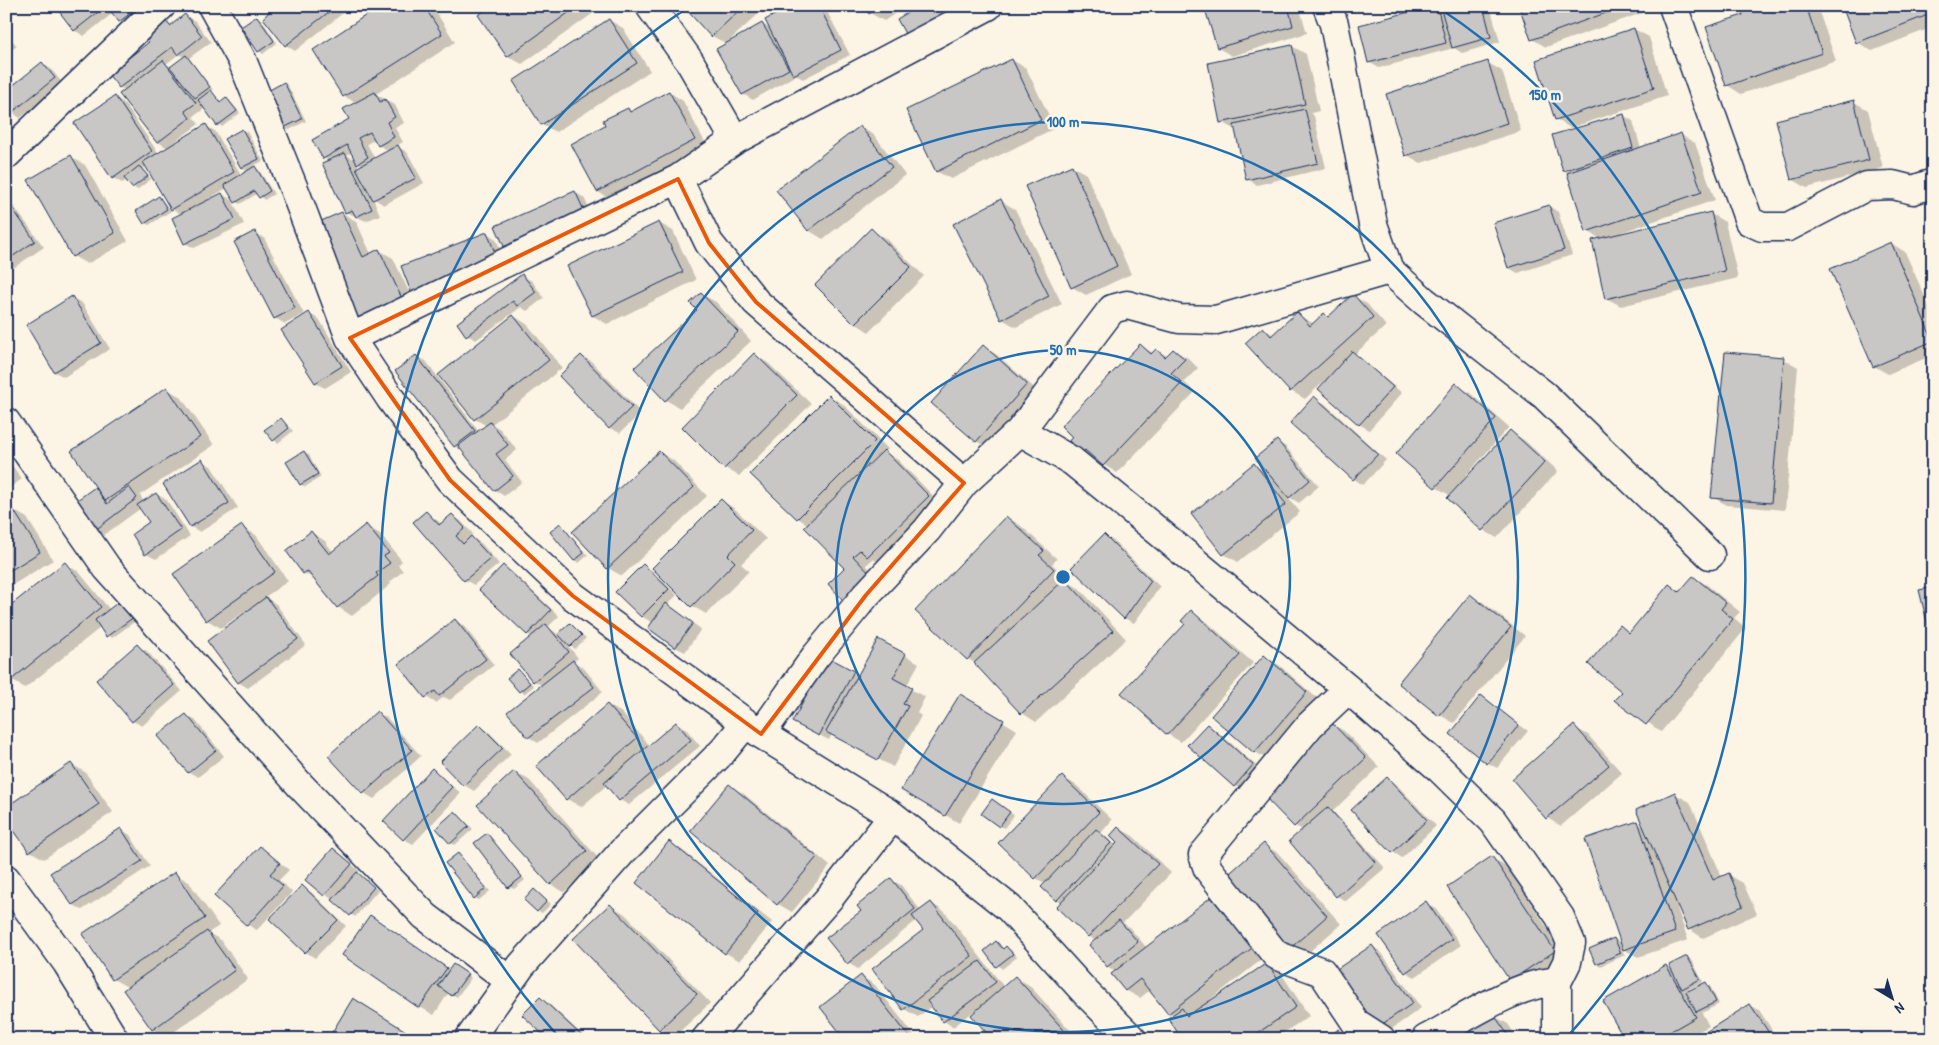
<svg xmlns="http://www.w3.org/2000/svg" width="1939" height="1045" viewBox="0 0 1939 1045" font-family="'Patrick Hand',sans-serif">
<rect width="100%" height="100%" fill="#fcf5e5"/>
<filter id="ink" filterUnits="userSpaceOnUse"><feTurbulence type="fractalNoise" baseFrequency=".02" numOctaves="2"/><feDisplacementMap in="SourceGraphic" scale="10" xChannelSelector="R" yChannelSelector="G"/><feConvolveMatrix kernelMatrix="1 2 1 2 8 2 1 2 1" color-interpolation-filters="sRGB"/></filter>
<g filter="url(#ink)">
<path fill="#0003" fill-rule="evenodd" d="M56,6H147L124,24L113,13L84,36L74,30Z
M277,6H337L343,13L295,51L286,45Z
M383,6H432L455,42L376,94L395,105L404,123L395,128L403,142L396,146L407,152L424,183L384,205L373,198L380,215L366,221L346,212L330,161L324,158L351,120L356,103L344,96L314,50ZM375,139L378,145L389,151L375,159L367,144ZM352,152L357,161L347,155ZM356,161L363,166L359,168Z
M493,6H602V7L522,64L507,56Z
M685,6H767L727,43L762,24L771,29L794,6H824L850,55L803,79L796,75L753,100L743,94L718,49L727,44L712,36Z
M865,6H906L884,21L870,13Z
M1206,6H1299L1307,33L1232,56L1218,48Z
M1436,6L1442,10L1453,6H1490L1500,42L1462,53L1454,48L1379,68L1369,62Z
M1521,6H1640L1642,13L1546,47L1532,39Z
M1744,6H1817L1836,61L1741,94L1727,85L1745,15Z
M1933,6V27L1872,51L1857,42Z
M185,16L195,21L211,42L189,58L213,90L211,91L221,102L226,99L230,101L240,113L222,127L205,108L193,117L199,124L173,143L175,145L206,126L215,131L242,176L248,171L242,168V130L247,132L263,161L253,166L259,170L274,194L264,200L258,193L240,204L232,200L244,224L194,248L185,243L181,214L172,209L147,166L143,169L151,179L137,190L127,180L122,183L113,178L115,97L124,103L159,154L168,148L158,142L121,95L126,91L120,87L164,20L173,25ZM179,54L185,58L172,67L166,64ZM227,188L235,202L222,194L209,201L208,199Z
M257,17L262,20L277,43L263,54L259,51Z
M609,20L623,28L650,71L556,132L541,124Z
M1634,29L1649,37L1667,96L1570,128L1556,119Z
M6,33L17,46L6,54Z
M1292,46L1306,54L1319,111L1311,113L1314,116L1326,168L1257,185L1247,179L1236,130L1222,122Z
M1012,60L1026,68L1055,128L951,179L936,171Z
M1488,63L1502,71L1521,131L1421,163L1407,155Z
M42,64L51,69L63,84L20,118L6,107V72L16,85Z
M284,84L288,86L306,121L289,130L284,127L267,92Z
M669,92L683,101L708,148L612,200L598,192L607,126L627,109L632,112Z
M1854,102L1868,110L1883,168L1807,188L1792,179Z
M1623,115L1633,121L1641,149L1681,135L1695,143L1715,200L1622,232V234L1711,214L1725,222L1738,278L1621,306L1606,298L1601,239L1587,231L1554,136Z
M860,127L874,135L905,175L823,239L808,230Z
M71,157L85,165L128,241L87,264L73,256Z
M1072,166L1086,174L1131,274L1086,295L1072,287Z
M575,192L584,198L596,222L508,252Z
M6,196L44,247L6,273Z
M159,197L171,211L149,225L145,223Z
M1001,201L1015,209L1062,304L1016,327L1002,319Z
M1549,206L1558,212L1572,255L1518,273L1509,268Z
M1933,212V225L1928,214Z
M342,213L356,221L371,254L379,250L393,258L418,311L372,332Z
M659,223L673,231L696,280L607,324L593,316Z
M871,230L885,238L924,276L869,332L855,323L816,285Z
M255,232L264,238L304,314L285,324L275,318Z
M487,233L496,239L506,263L421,297L412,291Z
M1891,243L1905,252L1933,315V355L1888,374L1874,366Z
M522,276L532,281L544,298L527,311L521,307L476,340L467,335Z
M701,294L716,302L751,341L680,408L666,400L698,310Z
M1353,296L1367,304L1386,326L1355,354L1402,393L1369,430L1359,424L1323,382L1305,399L1291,391L1263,329L1274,335L1297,314L1314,324L1329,318Z
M72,298L82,303L110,349L64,377L55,372L27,326Z
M309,314L319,319L351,372L325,388L315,383Z
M514,316L528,325L562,368L492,424L500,429L517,450L505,460L522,482L504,496L495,490L464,452L454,446L416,356L426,361L479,432L487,426L475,419Z
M1141,346L1153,353L1156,350L1167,356L1173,350L1188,358L1198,368L1184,382L1195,392L1117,473L1083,452Z
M983,347L997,355L1040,393L990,449L976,441Z
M1726,354L1784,359L1798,367L1785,510L1727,505L1712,497Z
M754,355L768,363L811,404L739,476L725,468L683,427Z
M581,356L591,361L641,413L620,433L610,428L560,376Z
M1456,385L1470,393L1509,427L1463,479L1465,481L1510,431L1524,440L1558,471L1497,538L1483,530L1451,496L1436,487Z
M167,389L181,397L214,445L140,495L144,502L156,494L166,499L190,536L156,559L146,554L151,523L141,508L104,535L94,530L95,488L100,491Z
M829,396L843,404L888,449L885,452L898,460L942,505L882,564L873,559L866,565L885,585L846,568L808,525L798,518Z
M1314,398L1324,403L1386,460L1363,485L1354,479L1292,423Z
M281,419L293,431L278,443L274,440Z
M1277,442L1286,447L1319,486L1299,503L1286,495L1300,512L1238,562L1224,554L1254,465L1270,474Z
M304,452L309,455L321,477L305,487L301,484Z
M659,452L673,460L707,496L622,576L608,568L574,533Z
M6,457L22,479L6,490Z
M202,461L211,466L238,508L200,532L191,527L164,485Z
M721,500L735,509L766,539L741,564L749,571L706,614L692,606Z
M13,510L27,518L53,560L6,589V514Z
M426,512L442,524L452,515L461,521L473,534L470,537L481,543L499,564L474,585L465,580Z
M1006,517L1020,525L1057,559L1052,564L1067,578L1065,580L1080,589L1126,639L1036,722L1022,713L978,665L968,659L917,611Z
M560,525L588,555L579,563L575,560Z
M366,526L380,534L402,561L398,565L403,571L390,582L391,584L352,616L338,607L316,580L304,573L311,532L325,541L333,552Z
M242,527L256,535L288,581L265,597L276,604L306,645L248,688L238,682L246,614L244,612L221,628L207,620Z
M1104,536L1114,541L1160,587L1134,623L1124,618Z
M65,564L79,572L110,610L121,602L137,620L112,638L101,627L25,688L11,680Z
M503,566L512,572L559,616L548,627L559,635L570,625L586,638L575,649L566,643L578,658L573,662L583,667L603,692L538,743L529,737L543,686L534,681L533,637L527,634Z
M643,566L653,571L677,595L667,605L701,629L685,652L675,647L653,623L641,616Z
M1693,577L1707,585L1740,612L1734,618L1746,628L1661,732L1616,699L1623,691L1621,627L1631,633L1669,585L1681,592Z
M1470,595L1484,603L1525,636L1454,723L1440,715L1400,683Z
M1191,612L1205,620L1253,663L1181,742L1167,734L1186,624Z
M455,620L464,626L494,665L450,700L444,697L436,703L426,697L400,664Z
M878,640L919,663L906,687L925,697L917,713L921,716L893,767L832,734L829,740L803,727L828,659L859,676Z
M137,646L147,651L182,691L142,726L133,721Z
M1265,657L1279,665L1320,701L1269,760L1255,752L1213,716Z
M518,670L534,686L524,694L508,678Z
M961,696L1017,730L959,823L903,790Z
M1482,697L1528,731L1497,768L1488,763Z
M608,705L622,713L650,746L677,723L686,729L700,746L629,805L620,800L607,785L581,807L567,799L538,766Z
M377,713L387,718L421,756L374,799L364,793L330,756Z
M186,715L195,720L224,756L198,777L189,772Z
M1330,723L1344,731L1379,767L1333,811L1385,868L1346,901L1337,896L1303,830L1295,826Z
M1207,725L1217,731L1262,771L1244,791L1235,786Z
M479,726L488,731L511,754L474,791L464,785L441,762Z
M1574,727L1588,735L1622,773L1561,826L1547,818Z
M71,764L85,772L113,812L44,859L30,851Z
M432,770L461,793L413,844L404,839Z
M515,772L529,780L600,860L564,892L550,884Z
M1062,777L1076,785L1112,820L1101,833L1116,845L1119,843V828L1133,836L1171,873L1123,923L1129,927L1147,948L1211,898L1225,906L1265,957L1210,1000L1212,1001L1267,965L1281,973L1309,1016L1274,1039H1183L1173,1016L1150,990L1140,998L1125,990L1116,972L1107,966L1096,941L1088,936L1062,903L1057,900L1046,884L1036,878Z
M1387,778L1396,784L1436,826L1402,858L1393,852L1353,810Z
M730,786L744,794L830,866L792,912L778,904L691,831Z
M1675,794L1690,802L1722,877L1729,875L1743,883L1757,914L1703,938L1689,929L1679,908H1677L1688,940L1638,957L1621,948L1625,955L1601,966L1597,964L1614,939L1622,943L1637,823L1644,827Z
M996,803L1014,815L1004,828L1000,826Z
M455,812L473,829L455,845L451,843Z
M121,829L130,835L150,866L82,910L72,904Z
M487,834L525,880L514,889L509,887Z
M669,843L683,851L772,922L740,961L726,953L638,882Z
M1264,845L1278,853L1341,924L1302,958L1287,950Z
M260,847L289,870L279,880L292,892L257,930L248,925Z
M333,850L360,871L357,874L378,890L355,917L307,880Z
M458,855L490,891L479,900L475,898Z
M1492,858L1506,866L1569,960L1525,989L1511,981Z
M175,874L189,882L219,926L208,933L221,940L248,979L167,1037L152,1029L129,988L113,979Z
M891,880L901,885L921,911L931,903L945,912L1004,987L1015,977L1029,985L1078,1039H994L977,1009L953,1027L944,1021L932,1006L918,1017L904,1009L925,930L917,920L858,969L848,963L828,939L863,911Z
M302,887L311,892L346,926L315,958L306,952L271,919Z
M534,890L551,904L542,913L538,911Z
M1426,903L1435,908L1461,945L1415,977L1406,972Z
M610,905L625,914L710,1003L674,1037L660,1029Z
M370,916L451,970L458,968L471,978L457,997L449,992L434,1015L420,1007Z
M996,942L1004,950L1007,948L1011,950L1017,957L1002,969L985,951Z
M1372,946L1381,952L1421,1008L1386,1033L1376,1028Z
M1687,958L1692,960L1703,982L1689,989L1690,992L1706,983L1710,986L1719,1004L1702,1013L1709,1026L1685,1039H1626L1666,966L1674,971Z
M861,976L875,985L917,1039H847Z
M540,998L549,1004L587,1039H549Z
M1750,1005L1759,1010L1778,1039H1698Z
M1494,1016L1508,1024L1518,1039H1460Z
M1339,1031L1353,1039H1326Z"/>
<path fill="#c8c7c6" stroke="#1b2f5e" d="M55,6H106L74,31Z
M112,6H140L119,22L109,9Z
M275,6H333L334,8L285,46L263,18Z
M380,6H424L442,34L343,97L313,50Z
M491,6H578L507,57L478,15Z
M683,6H744L711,37Z
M791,6H819L841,50L793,75L765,20Z
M864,6H880L869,14Z
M919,6H954L955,12L908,39L897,19Z
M1204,6H1288L1293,26L1217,48Z
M1432,6H1437L1446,43L1368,63L1359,25Z
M1449,6H1483L1491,37L1452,48L1441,9Z
M1519,6H1625L1531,40Z
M1741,6H1760L1761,9L1768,6H1806L1822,53L1726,86L1706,27L1743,15Z
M1842,6H1933V13L1856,43Z
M185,14L202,36L178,55L172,47L119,88L108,74L149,42L143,35L164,19L170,26Z
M257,16L274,41L258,52L241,27Z
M609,19L637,63L541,125L513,81Z
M762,23L789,69L742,95L716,49Z
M1634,28L1654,88L1555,120L1536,60Z
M1292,45L1305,104L1220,123L1208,63Z
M186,55L210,87L195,98L170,67Z
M1012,59L1041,120L936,172L906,110Z
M163,60L196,103L185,111L190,118L157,143L119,94Z
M1488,61L1507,123L1405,156L1386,94Z
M42,62L55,78L10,114L6,109V91Z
M284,82L302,119L283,128L266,92Z
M211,90L220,102L226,97L237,111L217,126L198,100Z
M669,91L695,140L597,192L571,144L605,125L603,120L628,108L630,112Z
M375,92L380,102L385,99L395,117L387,122L394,137L378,146L370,132L358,138L368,157L357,164L347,145L323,159L312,140L349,119L343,109Z
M115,96L152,151L112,179L74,123Z
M1854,100L1869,160L1791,180L1776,120Z
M1305,109L1318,163L1246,180L1234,125Z
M1624,114L1633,148L1563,171L1552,135Z
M206,124L234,172L171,210L143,162Z
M860,126L892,167L808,231L776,190Z
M242,129L259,159L241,168L224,139Z
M1681,133L1702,192L1586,232L1567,173Z
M398,145L416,178L373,200L356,168Z
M345,153L372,209L356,217L352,210L345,213L322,163Z
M71,155L115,233L72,257L28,180Z
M1072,165L1117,266L1071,288L1025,186Z
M139,166L148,176L132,188L124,178Z
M255,166L270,191L259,198L254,191L235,203L224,185Z
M575,191L587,217L507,253L495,226Z
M222,193L235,219L184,244L172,218Z
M159,196L167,209L144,224L136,211Z
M6,199L35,241L6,261Z
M1001,199L1049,296L1001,320L953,224Z
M1549,205L1564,250L1508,268L1493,223Z
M342,212L363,257L379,249L404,303L357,325L312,225Z
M1711,212L1725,271L1605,299L1592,240Z
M659,222L683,272L592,316L567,266Z
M871,228L911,267L854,324L815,285Z
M255,231L295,308L274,319L234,242Z
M487,232L497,258L411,292L401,266Z
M1891,242L1933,341L1873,367L1830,269Z
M522,274L536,292L517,306L513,301L466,336L457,323Z
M701,293L738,332L665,401L634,368L697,310L690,303Z
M1353,294L1373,317L1290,392L1245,343L1263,327L1271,336L1297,312L1310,326L1324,313L1328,317Z
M72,296L101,343L54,372L26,325Z
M309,312L342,366L315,383L281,330Z
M513,315L549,360L474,420L438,375Z
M1140,344L1151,354L1156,349L1165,357L1173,349L1185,359L1171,373L1182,383L1103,466L1085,450L1082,453L1069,441L1072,437L1061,426Z
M983,345L1027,384L976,442L931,403Z
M1352,351L1393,387L1359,425L1318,389Z
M1725,352L1784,357L1771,503L1711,498Z
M754,353L797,395L724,469L682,427Z
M416,355L475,431L454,447L395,371Z
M581,355L632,407L609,429L559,376Z
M1456,383L1496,418L1435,488L1396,454Z
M167,387L200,437L105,501L71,451Z
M829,395L875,441L797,519L750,474Z
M1314,396L1378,454L1353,480L1290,423Z
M281,418L289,428L273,441L264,430Z
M490,422L508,445L496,454L513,476L494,491L458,446Z
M1510,430L1545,462L1482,531L1447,498Z
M1277,440L1310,480L1289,498L1255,458Z
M884,450L929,496L867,557L860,550L853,556L872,576L845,602L828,584L844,568L804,527Z
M304,451L318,474L300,485L286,462Z
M659,451L694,487L607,569L572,532Z
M202,459L229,503L190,527L163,484Z
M1254,463L1286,504L1223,555L1191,514Z
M95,487L107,504L129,487L137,498L94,531L73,503Z
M156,493L181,530L145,555L132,534L149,522L137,505Z
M721,499L752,530L728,555L735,562L691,607L652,568Z
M13,509L40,552L6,573V513Z
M426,511L439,525L452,514L465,528L456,536L463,544L471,536L491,558L464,581L413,522Z
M1006,516L1044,551L1039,555L1054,569L967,660L915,611Z
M560,523L584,553L574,561L550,532Z
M366,524L389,553L384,556L390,563L376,573L378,576L337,608L307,571L303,574L286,551L311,531L329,554Z
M242,525L275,572L206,621L173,574Z
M1104,534L1151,581L1124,619L1071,568Z
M65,562L101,607L10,681L6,676V609Z
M643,564L669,589L641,617L615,592Z
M503,565L551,610L527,635L479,590Z
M1693,576L1726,603L1721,609L1733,619L1646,725L1614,700L1622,692L1588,664L1620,625L1629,633L1669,584L1679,592Z
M1065,579L1113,631L1021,714L974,663Z
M1933,587V646L1919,590Z
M1470,594L1511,627L1439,716L1398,683Z
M266,597L298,639L238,683L207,641Z
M121,600L134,617L106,637L95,620Z
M666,603L693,623L675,648L648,628Z
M1191,610L1240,655L1167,735L1121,693L1185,624L1181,621Z
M455,619L486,659L439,696L435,691L425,698L398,664Z
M570,623L582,635L570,647L558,634Z
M546,624L569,652L533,682L510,654Z
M878,639L906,654L893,678L912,688L903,704L908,706L878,760L826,732Z
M137,644L174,685L132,722L96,680Z
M1264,655L1307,692L1254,753L1211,716Z
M828,657L854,671L819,736L792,722Z
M573,660L594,687L528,738L507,712Z
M518,669L530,683L519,692L507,678Z
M960,694L1004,720L945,816L901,790Z
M1481,695L1519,725L1487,764L1450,734Z
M607,704L637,738L566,800L536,766Z
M377,711L412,750L363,794L328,756Z
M186,714L216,750L188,773L157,736Z
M1330,721L1366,758L1294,827L1258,790Z
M676,722L691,740L619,801L604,783Z
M479,724L503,748L463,786L440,762Z
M1207,724L1253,765L1234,787L1187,745Z
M1574,725L1609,765L1546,819L1512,779Z
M71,763L99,804L29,852L6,819V807Z
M432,768L452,787L403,840L383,821Z
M514,771L587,851L550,885L477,805Z
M1062,776L1099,812L1035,879L998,843Z
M1387,777L1427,820L1392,853L1351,810Z
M729,784L817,857L777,905L690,831Z
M1675,792L1713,880L1729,873L1743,906L1688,930L1636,810Z
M992,799L1010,812L999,827L981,814Z
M1328,807L1376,862L1336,897L1289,841Z
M455,811L469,826L450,844L436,828Z
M1638,821L1675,932L1623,950L1585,839Z
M1118,827L1158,864L1088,937L1056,907L1117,843L1110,836Z
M121,828L142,861L72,905L50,873Z
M1096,829L1111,843L1056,901L1041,887Z
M487,833L522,877L508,888L474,843Z
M669,841L758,913L725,954L636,883Z
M1264,843L1327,916L1287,951L1223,879Z
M260,846L280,863L270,874L283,886L247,926L214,896Z
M333,848L352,864L324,896L305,880Z
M458,853L486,888L474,899L445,863Z
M1492,856L1555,951L1510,981L1447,887Z
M175,872L205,918L112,980L82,934Z
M357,872L374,887L350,916L332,900Z
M891,878L915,909L847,964L826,938L861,911L857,906Z
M302,885L338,920L305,953L269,919Z
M534,889L547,901L537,912L524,900Z
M1211,897L1252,948L1168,1014L1140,979L1125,991L1111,974Z
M1426,901L1452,939L1405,973L1378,935Z
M931,902L972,956L903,1010L872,969L923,930L912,916Z
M610,904L697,994L659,1030L573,939Z
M370,915L447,968L419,1008L342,955Z
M1119,920L1138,942L1107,967L1089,945Z
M207,931L235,970L152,1030L123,990Z
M1614,938L1621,953L1596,964L1589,949Z
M996,941L1003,949L1006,946L1013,954L996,967L984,951Z
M1372,945L1413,1003L1375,1029L1334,971Z
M1687,956L1700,979L1682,989L1669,965Z
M980,961L996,982L943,1022L927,1001Z
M1267,963L1296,1007L1249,1039H1182L1168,1018L1182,1008L1187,1016Z
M453,964L468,974L452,996L438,986Z
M1666,965L1696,1017L1657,1039H1624L1603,1001Z
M861,975L911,1039H845L820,1007Z
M1015,976L1072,1039H992L971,1015Z
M1706,982L1716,1002L1696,1012L1686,992Z
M540,997L585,1039H548L522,1015Z
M353,998L417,1038L416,1039H328Z
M1750,1004L1773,1039H1696V1038Z
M1494,1015L1511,1039H1458Z
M1339,1029L1345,1039H1324Z"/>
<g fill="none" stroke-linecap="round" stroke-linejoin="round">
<defs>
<path id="minor" d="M212,6L242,60L296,194L350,338L390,398L450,480L573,596L761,734L893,816L1009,908L1086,993L1132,1039
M650,6L690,62L735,140
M1327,6L1334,24L1373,224L1389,270L1424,301L1544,395L1710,555
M1673,6L1749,221L1762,227H1788L1867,186L1893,185L1913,190L1933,183
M6,155L161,6
M678,179L709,243L756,302L964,483
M350,338L678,179L735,140L988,6
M6,422L107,568L299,784L425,916L510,981
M1020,431L1072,461L1159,532L1348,689L1440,769L1493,821L1560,917L1571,943L1567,962L1557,982V1039
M1348,689L1310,725L1203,855L1208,869L1276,955L1322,972L1356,1023L1381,1039
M761,734L815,657L866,595L927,530L964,483L1020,431L1112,309L1127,305L1179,319L1216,320L1389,270
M6,879L67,963L114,1039
M469,1039L521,966L622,852L723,751L745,724
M706,1039L831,896L893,816
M1426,1039C1461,1021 1519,981 1557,982"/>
</defs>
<use href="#minor" stroke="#1b2f5e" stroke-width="31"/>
<use href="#minor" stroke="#fcf5e5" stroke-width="28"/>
</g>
</g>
<path fill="none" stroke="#e8590c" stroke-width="4" stroke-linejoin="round" d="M678,179L709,243L756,302L964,483L866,595L761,734L573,596L450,480L350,338Z"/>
<g fill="none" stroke="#1f6fb2" stroke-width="2.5">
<circle cx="1063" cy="577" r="227"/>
<circle cx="1063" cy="577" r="455"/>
<path d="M560 1038A682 682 0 0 1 687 8M1439 8A682 682 0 0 1 1566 1038"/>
</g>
<circle cx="1063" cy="577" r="8" fill="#1f6fb2" stroke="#fcf5e5" stroke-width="2.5"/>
<g font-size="15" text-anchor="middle" font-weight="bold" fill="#1f6fb2" stroke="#fcf5e5" stroke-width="5" stroke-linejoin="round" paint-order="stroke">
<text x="1545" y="100">150 m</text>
<text x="1063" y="127">100 m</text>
<text x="1063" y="355">50 m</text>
</g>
<rect width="1939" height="1045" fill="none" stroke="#fcf5e5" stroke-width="25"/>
<rect x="12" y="12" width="1914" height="1020" fill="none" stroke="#1b2f5e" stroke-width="2" filter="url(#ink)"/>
<g transform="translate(1892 998) rotate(142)" stroke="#fcf5e5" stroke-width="4" paint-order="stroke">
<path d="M0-4L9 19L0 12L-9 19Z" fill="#1b2f5e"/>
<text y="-8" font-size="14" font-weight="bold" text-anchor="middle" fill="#1b2f5e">N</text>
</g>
</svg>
